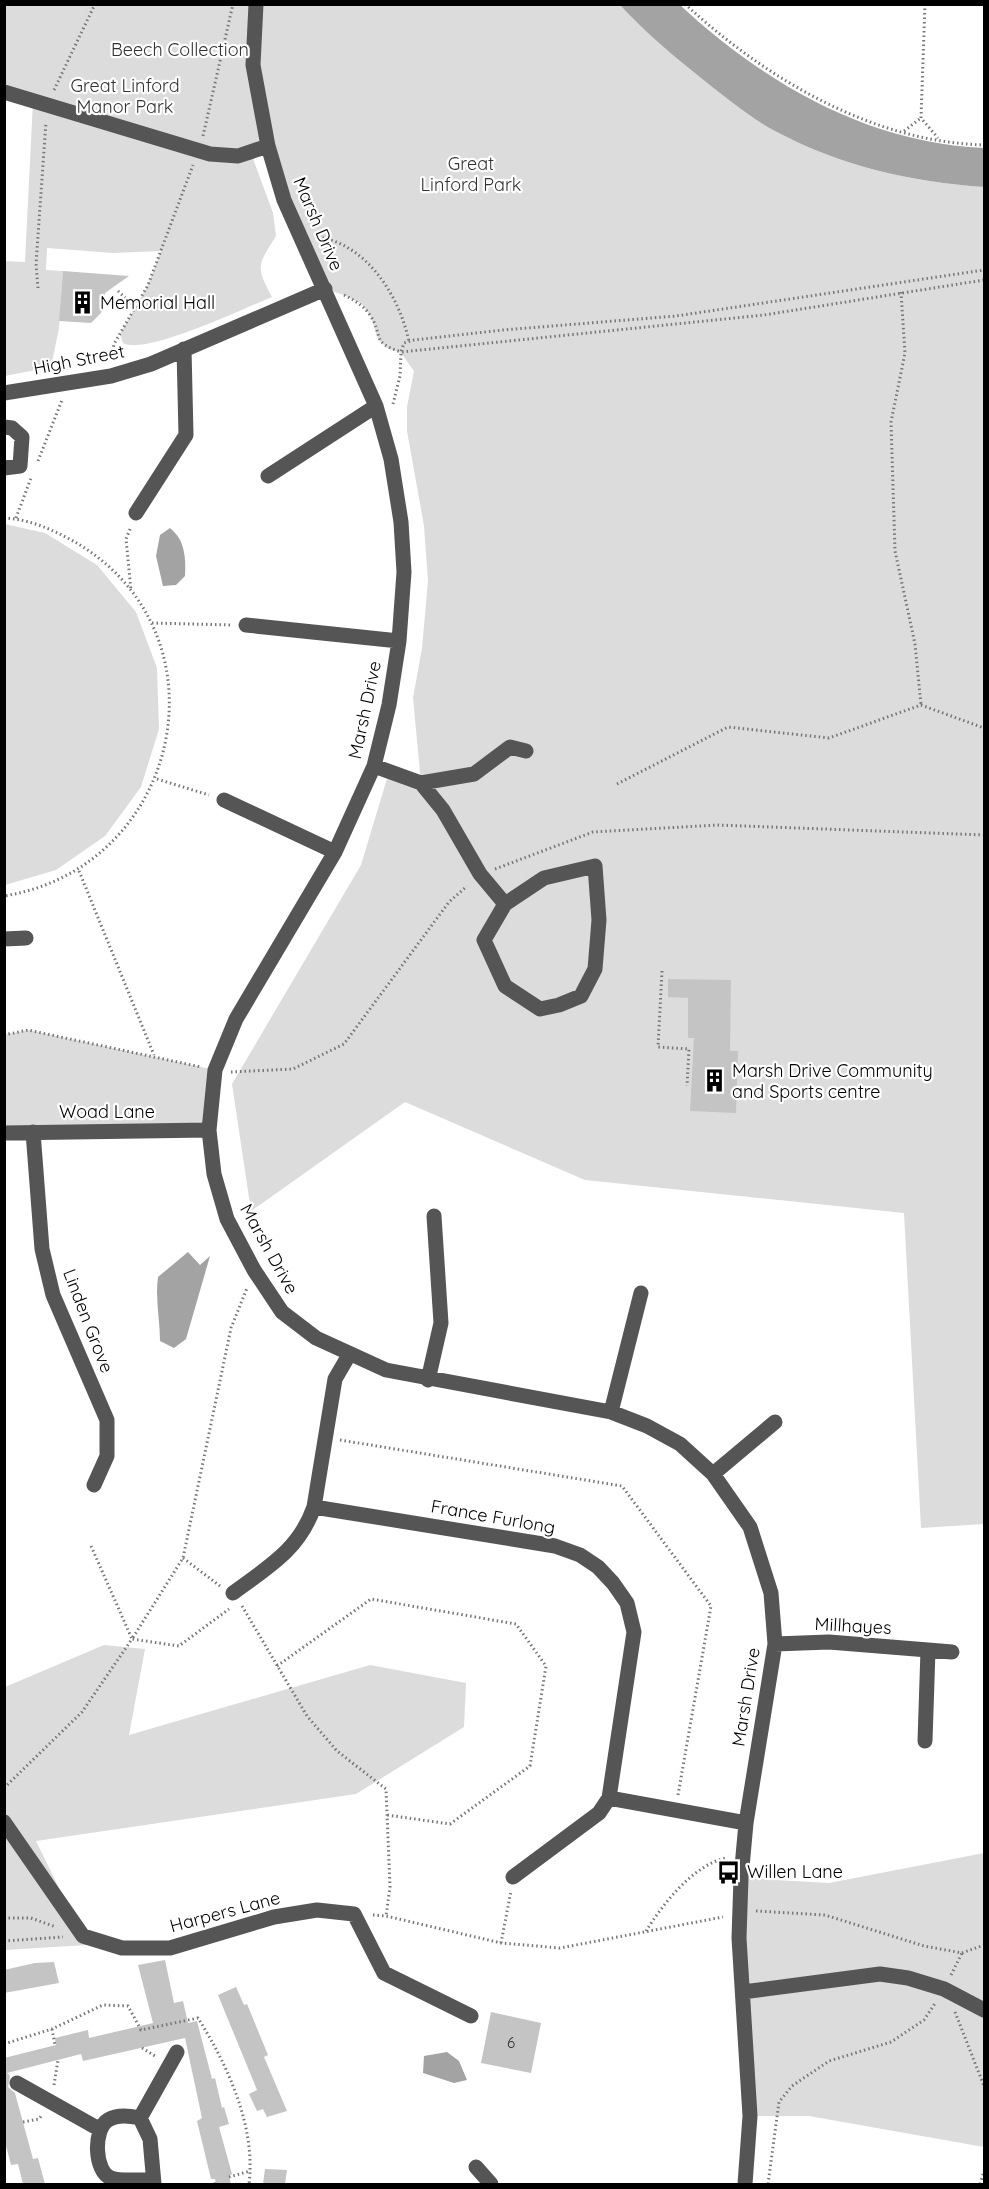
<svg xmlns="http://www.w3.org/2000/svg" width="989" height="2189" viewBox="0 0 989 2189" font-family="Quicksand,sans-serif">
<rect width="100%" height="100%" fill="#fff"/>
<path fill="#dcdcdc" d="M5,5H620C645,32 672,55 701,78C724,96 749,117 775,131C840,166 911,182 984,187V1524L921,1528L904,1213L585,1180L405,1102L251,1211L232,1084L361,865L389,772L421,783L413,698L422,648L428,581L424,526L407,431V407L414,371L401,353L387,348L378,339L371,317L362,304L344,295L325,289L268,146L251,153L273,213L276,236C258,265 255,266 272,297C245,308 145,356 123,343L120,334L148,285L161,251L113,253L47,248L46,270L63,271L59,328L51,367L5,376L4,261L25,262L33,101L5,92Z
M5,524L45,533L97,565L136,612L157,668L159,729L141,787L105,836L56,870L5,885Z
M28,1030L215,1070L209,1130L5,1135L4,1035Z
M104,1645L145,1649L129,1735L370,1665L466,1683L464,1727L356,1794L36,1841L87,1945L5,1950V1687Z
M984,1853V2147L809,2116H750L741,1878L829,1883Z"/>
<path fill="#a3a3a3" d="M620,5H680C764,83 867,143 984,148V187C911,182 840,166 775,131C749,117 724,96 701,78C672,55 645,32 620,5Z
M170,528C185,540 186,557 185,576L176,585L163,586L156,556L160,535Z
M188,1252L200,1265L210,1256L186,1339L174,1348L160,1341C160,1319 155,1299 158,1277Z
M447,2052L459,2061L467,2080L454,2083L423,2073L424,2056Z"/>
<path fill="#c4c4c4" d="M63,271L129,276L105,293L101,313L91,323L59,321Z
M668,979L731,980L730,1051H738L736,1113L690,1111L694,1038H688V998L668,997Z
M165,1960L174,2003L183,2001L188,2023L197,2021L212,2079L215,2078L222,2108L224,2107L229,2124L219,2127L232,2174L229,2176L231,2184H216L215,2179H211L197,2121L202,2118L185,2038L83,2061L81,2054L7,2073L10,2076L8,2087L15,2093L33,2159L38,2158L45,2184H23L18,2164L11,2165L4,2138V2058L56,2045L55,2038L88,2030L89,2038L153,2023L138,1965Z
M54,1962L59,1983L4,1993V1970L35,1963Z
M236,1987L244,2005L247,2004L268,2055L264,2057L287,2111L267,2117L263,2109L257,2111L249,2094L257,2090L218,1995Z
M491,2012L541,2023L531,2073L481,2063Z
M265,2169L287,2170L285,2184H263Z"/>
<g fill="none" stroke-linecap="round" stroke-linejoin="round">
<path stroke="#777" stroke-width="3" stroke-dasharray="1.5 3" stroke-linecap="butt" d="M685,4C765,78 872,142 984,145
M925,4L921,118L938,138
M54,90L95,4
M904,131L921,118
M203,136L233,4
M318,237C367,244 400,297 409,342
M38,288L36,264L46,122
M118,291L136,308
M901,292L905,353L891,422L895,551L915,644L921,705
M344,295C354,300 363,305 370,315C384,336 370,342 401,352L404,343L414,340L503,330L676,316L984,270
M111,360L114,344L148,285L193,165
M393,404L400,376L401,352L764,315L984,280
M38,461L62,400
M4,518C31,519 58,532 80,545C232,639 179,868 4,896
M16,518L31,478
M130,529L126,539L131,590
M152,623L231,625
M157,779L209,795
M617,784L728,727L829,738L921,705L984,728
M495,869L593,832L717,825L984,835
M79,871L154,1055
M662,971L658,1047L689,1049L687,1086
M4,1035L28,1030L201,1067
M231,1072L293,1069L344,1044L449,902L467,886
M340,1440L622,1486L711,1606L678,1795
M91,1546L132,1639L183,1558L231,1328L247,1288
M183,1558L220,1586
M242,1606L307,1716L337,1751L386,1789L390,1887L386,1916
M277,1666L371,1599L516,1624L546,1666L530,1766L450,1824L387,1815
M4,1788L82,1712L132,1639L179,1646L229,1609
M756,1911L825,1915L924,1946L962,1953L984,1945
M373,1915L386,1916L501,1943L560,1948L723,1917
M4,1918H31L56,1927
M646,1931C663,1904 693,1865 726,1858
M4,1941L63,1937
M501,1943L511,1891
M951,1975L962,1953
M955,2012L984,2086
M52,2029L55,2045
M4,2044L52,2029L103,2005L128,2006L141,2030L198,2018C228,2066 256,2127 249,2184
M142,2048L155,2056
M54,2085L58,2060
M23,2122L39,2119L42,2115
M4,2125H7
M229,2177L250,2171
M215,2184V2181
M768,2184L779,2102L792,2086L829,2061L891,2042L924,2020L936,2002
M980,2184L984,2171"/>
<path stroke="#555" stroke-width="15" d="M256,4L253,65L268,146L284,200L376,406L391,459L401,522L404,572L399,641L389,705L374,766L335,852L236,1019L215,1070L209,1130L214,1174L227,1219L254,1270L282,1312L316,1338L386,1370L611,1412L647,1426L680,1444L713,1474L750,1527L771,1593L775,1644L746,1823L741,1878L739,1938L750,2116L745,2184
M4,92L210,154L238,156L268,146
M4,393L111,376L151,364L325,289
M4,427L12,428L22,437L20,466L4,468
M268,476L376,406
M136,513L186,435L184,349
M246,625L399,641
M374,766L421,783L443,810L480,874L505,904
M421,783L474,774L510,747L526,751
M224,800L335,852
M595,866L599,920L595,969L581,996L559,1005L540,1009L505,986L484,940L505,904L544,878Z
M4,939L26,938
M33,1132L42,1249L53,1295L107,1420V1456L94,1485
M4,1133L209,1130
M349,1355L335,1379L314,1507L555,1546L580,1555L598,1567L613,1583L627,1603L634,1632L609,1798L746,1823
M428,1380L441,1323L434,1216
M611,1412L641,1293
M713,1474L775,1422
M233,1593C268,1567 299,1550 314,1507
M775,1644L829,1642L928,1650L925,1741
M928,1650L952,1652
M4,1822L83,1936L122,1948H170L274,1917L317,1910L354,1914L384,1973L471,2016
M513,1877L599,1813L609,1798
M743,1992L880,1974L908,1978L944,1989L984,2010
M17,2083L99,2129
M140,2118L177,2052
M476,2167L491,2184
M153,2180C141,2179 122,2182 111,2178C94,2172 93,2129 108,2120C118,2114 130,2116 140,2118L150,2139L154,2184"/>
</g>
<defs>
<symbol id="building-bare" viewBox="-9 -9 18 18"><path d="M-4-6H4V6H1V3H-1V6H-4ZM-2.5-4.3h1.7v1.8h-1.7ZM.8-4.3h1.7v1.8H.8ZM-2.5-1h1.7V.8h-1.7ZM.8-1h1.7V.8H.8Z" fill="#000" stroke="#fff" stroke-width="2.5" paint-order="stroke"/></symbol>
<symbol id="bus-bare" viewBox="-9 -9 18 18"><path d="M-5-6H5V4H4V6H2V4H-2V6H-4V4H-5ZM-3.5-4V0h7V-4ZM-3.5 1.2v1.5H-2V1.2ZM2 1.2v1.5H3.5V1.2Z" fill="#000" stroke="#fff" stroke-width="2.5" paint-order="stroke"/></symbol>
</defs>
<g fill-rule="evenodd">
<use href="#building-bare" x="66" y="286" width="33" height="33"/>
<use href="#building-bare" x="698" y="1064" width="33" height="33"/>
<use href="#bus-bare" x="712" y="1856" width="33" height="33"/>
</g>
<g text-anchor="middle" stroke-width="4.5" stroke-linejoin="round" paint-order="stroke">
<g font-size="15" fill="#313131">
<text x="511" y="2048">6</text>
</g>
<g font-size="18" fill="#333" stroke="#fff">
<text x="180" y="56">Beech Collection</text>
<text x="125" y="92">Great Linford<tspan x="125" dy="21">Manor Park</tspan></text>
<text x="471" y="170">Great<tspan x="471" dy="21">Linford Park</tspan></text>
</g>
<g font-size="18" fill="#000" stroke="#fff">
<text transform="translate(318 224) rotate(67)" y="6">Marsh Drive</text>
<text transform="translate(79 360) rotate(-11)" y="6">High Street</text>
<text transform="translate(365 710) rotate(-78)" y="6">Marsh Drive</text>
<text x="107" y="1118">Woad Lane</text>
<text transform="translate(269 1249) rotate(61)" y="6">Marsh Drive</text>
<text transform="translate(88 1321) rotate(69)" y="6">Linden Grove</text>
<text transform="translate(493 1517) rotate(10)" y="6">France Furlong</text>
<text transform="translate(853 1626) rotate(3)" y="6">Millhayes</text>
<text transform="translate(746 1697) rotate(-81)" y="6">Marsh Drive</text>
<text transform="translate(225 1912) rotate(-15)" y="6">Harpers Lane</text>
</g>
<g font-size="18" fill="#000" stroke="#fff" text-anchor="start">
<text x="100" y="309">Memorial Hall</text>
<text x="732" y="1077">Marsh Drive Community<tspan x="732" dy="21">and Sports centre</tspan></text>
<text x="747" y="1878">Willen Lane</text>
</g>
</g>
<rect width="989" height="2189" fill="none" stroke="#000000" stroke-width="12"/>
</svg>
